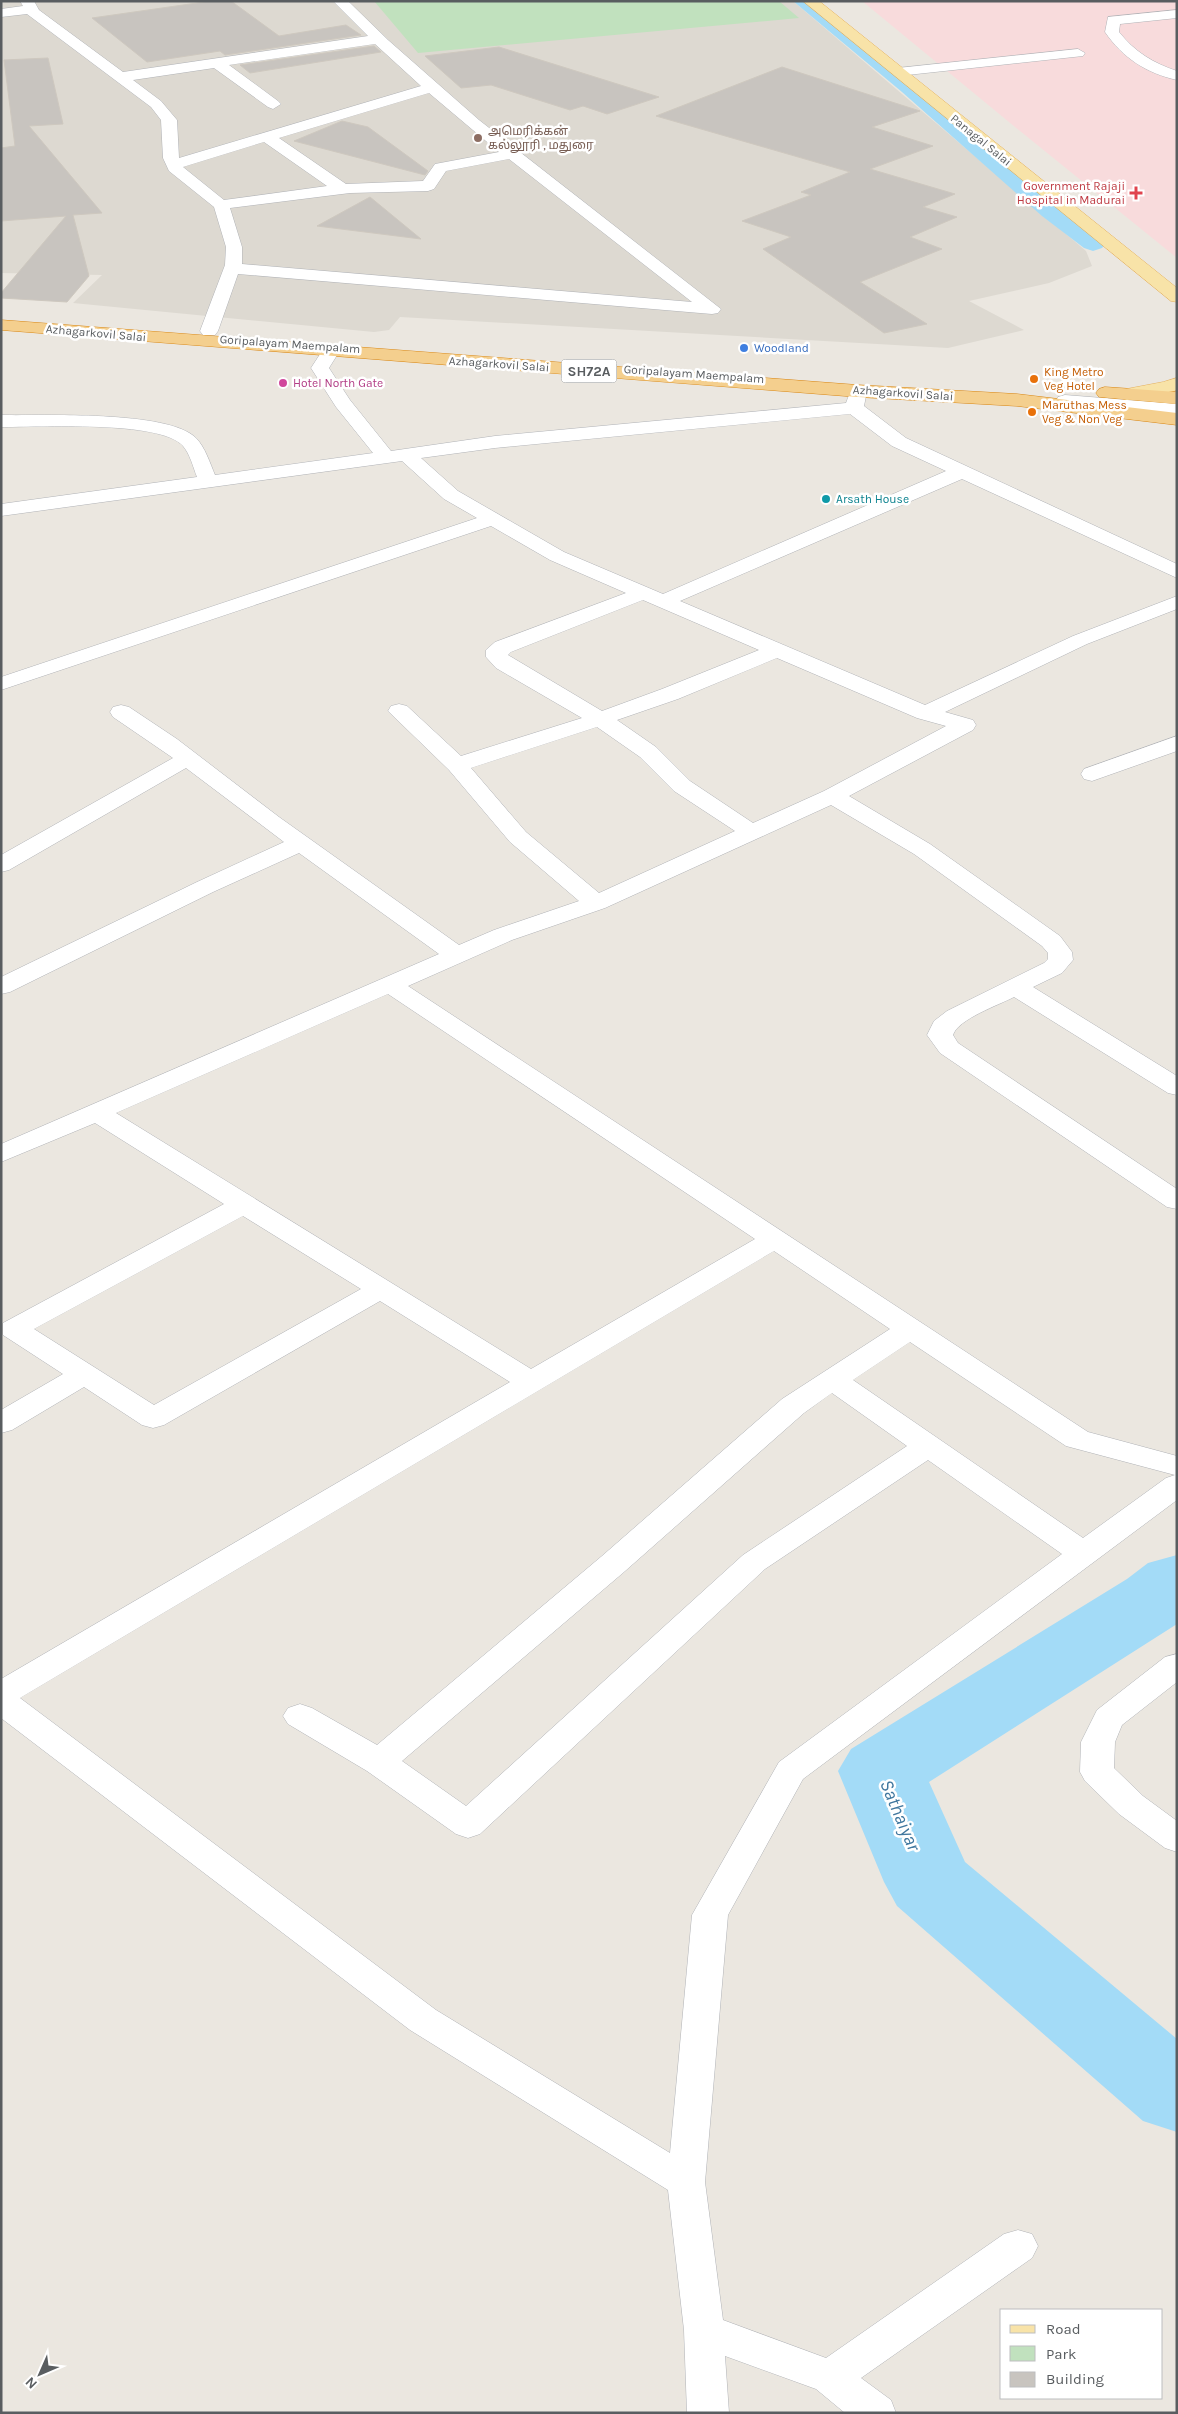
<svg xmlns="http://www.w3.org/2000/svg" width="1178" height="2414" viewBox="0 0 1178 2414" font-family="Karla,'Noto Sans Tamil',sans-serif">
<rect width="100%" height="100%" fill="#ebe7e0"/>
<path fill="#ddd9d1" d="M1,1H793L1086,251L1092,266L1049,283L969,301L1024,330L948,348L400,317L389,330L374,332L73,303L102,275L1,273Z"/>
<path fill="#f8dbdc" d="M862,1H1177V258L1015,127Z"/>
<path fill="#c1e1be" d="M374,1H779L799,18L418,53Z"/>
<g fill="none" stroke-linecap="round" stroke-linejoin="round">
<path fill="#a3dbf7" fill-rule="evenodd" d="M793,1H816L918,82L1060,206L1102,238L1106,243L1102,248L1093,251L1084,248L1042,216L902,92Z"/>
<path fill="#a3dbf7" fill-rule="evenodd" d="M1177,1555V1624L929,1782L965,1862L1177,2039V2132L1143,2121L897,1906L884,1882L838,1771L851,1749L1127,1579L1148,1563Z"/>
</g>
<path fill="#c8c4bf" stroke="#cec8bf" d="M211,1H231L279,36L346,25L361,35L225,55L220,51L147,62L92,18Z
M374,46L381,52L250,73L240,65Z
M499,47L659,97L607,114L583,106L570,110L491,85L461,88L425,56Z
M48,58L63,124L29,126L102,213L73,215L89,276L67,302L1,298V293L66,216L1,221V148L15,146L4,60Z
M782,67L920,111L872,127L933,146L870,169L955,194L923,207L957,217L910,237L942,249L860,282L927,324L884,333L763,249L791,237L742,221L811,195L801,192L850,172L656,116Z
M342,121L368,127L428,171L425,175L294,141Z
M370,197L421,239L317,226Z"/>
<g fill="none" stroke-linecap="round" stroke-linejoin="round">
<defs>
<path id="minor" d="M20,1H34L39,10L123,72L368,36L333,1H348L388,40L479,120L721,309L718,313L712,314L238,274L218,331L215,335H203L200,331L225,265L226,247L214,207L169,171L163,158L161,120L151,107L27,14L1,17V9L23,6ZM375,44L421,86L179,158L177,120L161,101L133,80L214,68L268,107L273,109L281,104L278,101L229,65ZM429,93L499,152L435,164L423,181L346,184L279,138ZM264,142L327,186L224,200L183,167ZM509,159L692,302L242,264V247L230,208L350,193L428,191L434,189L446,171Z
M1177,10V18L1120,24L1119,32C1135,52 1153,63 1177,71V80C1146,73 1123,58 1105,32L1108,17Z
M1078,49L1085,53L1083,56L898,76L891,72L898,68Z
M330,347L336,348L339,352L329,368L350,400L391,451L495,436L846,403L852,387H864L867,391L864,406L906,438L1177,564V578L962,479L680,601L925,705L1073,636L1177,596V609L1087,644L945,712L973,720L976,725L973,730L849,796L930,844L1060,936L1072,952L1073,960L1062,973L1033,987L1177,1076V1095L1168,1093L1014,997C999,1005 958,1019 953,1035L958,1043L1177,1189V1209L1167,1207L940,1053L927,1035L934,1021L947,1011L1044,963L1048,959V953L1042,946L914,854L831,805L605,908L512,940L408,986L1088,1432L1177,1456V1500L803,1779L728,1915L705,2182L723,2320L826,2358L1004,2234L1018,2230L1032,2234L1038,2246L1032,2258L861,2378L891,2400L896,2413H845L816,2389L725,2356L729,2413H687L684,2330L668,2190L410,2030L1,1718V1679L510,1382L380,1301L164,1425L153,1428L142,1425L84,1387L12,1430L1,1433V1410L63,1374L3,1335V1323L224,1204L95,1123L1,1162V1144L439,954L299,853L213,892L10,992L1,994V977L197,882L284,842L186,768L9,870L1,872V855L173,758L113,717L110,712L113,707L121,705L129,707L177,739L279,817L459,945L494,930L579,901L510,842L449,770L388,711L391,706L399,704L407,706L461,756L582,718L496,668L486,657V650L495,642L626,593L550,560L491,526L1,690V677L477,518L444,499L402,461L1,516V504L197,477C193,467 190,454 183,446C161,420 36,427 1,427V415C42,416 168,410 196,438C205,447 210,463 215,475L373,453L336,407L311,368L324,348ZM850,414L892,446L946,471L663,594L564,552L458,491L421,458L495,448ZM643,600L759,650L662,689L602,711L508,655L511,652ZM777,658L917,718L946,726L824,791L753,823L690,781L656,747L617,720L678,699ZM597,727L640,757L674,791L735,831L599,893L526,832L471,768ZM388,994L755,1239L531,1369L116,1113ZM243,1216L361,1289L154,1405L34,1329ZM774,1251L890,1329L782,1399L602,1556L377,1745L312,1708L300,1704L288,1708L283,1716L288,1724L367,1771L456,1834L468,1838L480,1834L765,1569L928,1460L1062,1554L779,1762L692,1915L670,2153L436,2010L20,1698ZM910,1342L1066,1446L1175,1475L1166,1478L1083,1538L853,1380ZM832,1393L907,1446L743,1555L466,1806L402,1761L624,1572L804,1413Z
M1065,395L1177,404V416L1058,405L1056,401L1058,397Z
M1177,736V751L1092,781L1084,779L1081,774L1084,769Z
M1177,1654V1682L1122,1725L1115,1742L1114,1768L1143,1796L1177,1821V1852L1165,1848L1119,1814L1085,1781L1080,1772L1081,1742L1097,1710L1165,1657Z"/>
<path id="major" d="M803,1H819L1177,288V302L1171,301Z
M1177,378V390L1174,391L1127,400L1121,398L1118,394L1121,390L1163,382Z"/>
<path id="highway" d="M1,320L858,385L1017,394L1177,413V425L1017,406L858,397L1,330Z
M1105,387L1177,392V404L1099,397L1096,393L1099,389Z"/>
</defs>
<use href="#minor" stroke="#b1b3b7" stroke-width="1"/>
<use href="#major" stroke="#e5b15e" stroke-width="1"/>
<use href="#highway" stroke="#d98612" stroke-width="1"/>
<use href="#minor" fill="#fff" fill-rule="evenodd"/>
<use href="#major" fill="#f8e3a8" fill-rule="evenodd"/>
<use href="#highway" fill="#f4cf8e" fill-rule="evenodd"/>
</g>
<circle fill="#8d6e63" stroke="#fff" stroke-width="2" cx="478" cy="138" r="5"/>
<path fill="#e0444e" stroke="#fff" stroke-width="2" d="M1133.5 185.5h5v5h5v5h-5v5h-5v-5h-5v-5h5z"/>
<circle fill="#3f7fe0" stroke="#fff" stroke-width="2" cx="744" cy="348" r="5"/>
<g fill="#e8710a" stroke="#fff" stroke-width="2">
<circle cx="1034" cy="379" r="5"/>
<circle cx="1032" cy="412" r="5"/>
</g>
<circle fill="#d1479c" stroke="#fff" stroke-width="2" cx="283" cy="383" r="5"/>
<circle fill="#0f9aa8" stroke="#fff" stroke-width="2" cx="826" cy="499" r="5"/>
<g text-anchor="middle" stroke-width="5" stroke-linejoin="round" paint-order="stroke">
<g font-size="12" fill="#785e54" stroke="#fff" text-anchor="start">
<text x="488" y="135">அமெரிக்கன்<tspan x="488" dy="14">கல்லூரி , மதுரை</tspan></text>
</g>
<g font-size="12" fill="#595d60" stroke="#fff">
<text transform="translate(981 140) rotate(39)" y="4">Panagal Salai</text>
<text transform="translate(96 333) rotate(5)" y="4">Azhagarkovil Salai</text>
<text transform="translate(290 344) rotate(4)" y="4">Goripalayam Maempalam</text>
<text transform="translate(499 364) rotate(4)" y="4">Azhagarkovil Salai</text>
<text transform="translate(694 374) rotate(4)" y="4">Goripalayam Maempalam</text>
<text transform="translate(903 393) rotate(4)" y="4">Azhagarkovil Salai</text>
</g>
<g font-size="12" fill="#be3a42" stroke="#fff" text-anchor="end">
<text x="1125" y="190">Government Rajaji<tspan x="1125" dy="14">Hospital in Madurai</tspan></text>
</g>
<g font-size="12" fill="#366cbe" stroke="#fff" text-anchor="start">
<text x="754" y="352">Woodland</text>
</g>
<g font-size="12" fill="#c56008" stroke="#fff" text-anchor="start">
<text x="1044" y="376">King Metro<tspan x="1044" dy="14">Veg Hotel</tspan></text>
<text x="1042" y="409">Maruthas Mess<tspan x="1042" dy="14">Veg &amp; Non Veg</tspan></text>
</g>
<g font-size="12" fill="#b23c85" stroke="#fff" text-anchor="start">
<text x="293" y="387">Hotel North Gate</text>
</g>
<g font-size="12" fill="#0d838f" stroke="#fff" text-anchor="start">
<text x="836" y="503">Arsath House</text>
</g>
<rect fill="#fff" stroke="#8b8e90" stroke-width="1" x="561.5" y="359.5" width="55" height="23" rx="4"/>
<g font-size="14" font-weight="bold" fill="#595d60">
<text x="589" y="376">SH72A</text>
</g>
<g font-size="19" font-style="italic" fill="#41789f" stroke="#fff">
<text transform="translate(901 1815) rotate(67)" y="7">Sathaiyar</text>
</g>
</g>
<rect width="1178" height="2414" fill="none" stroke="#595d60" stroke-width="5"/>
<rect x="1000" y="2309" width="162" height="90" fill="#ffffff" stroke="#bdbebf"/>
<rect x="1010" y="2325" width="25" height="8" fill="#f8e3a8" stroke="#bdbebf"/>
<text x="1046" y="2334" font-size="15" fill="#595d60">Road</text>
<rect x="1010" y="2346" width="25" height="15" fill="#c1e1be" stroke="#bdbebf"/>
<text x="1046" y="2359" font-size="15" fill="#595d60">Park</text>
<rect x="1010" y="2372" width="25" height="15" fill="#c8c4bf" stroke="#bdbebf"/>
<text x="1046" y="2384" font-size="15" fill="#595d60">Building</text>
<g transform="translate(40 2374) rotate(225)" stroke="#ffffff" stroke-width="4" paint-order="stroke">
<path d="M0-4L9 19L0 12L-9 19Z" fill="#595d60"/>
<text y="-8" font-size="14" font-weight="bold" text-anchor="middle" fill="#595d60">N</text>
</g>
</svg>
